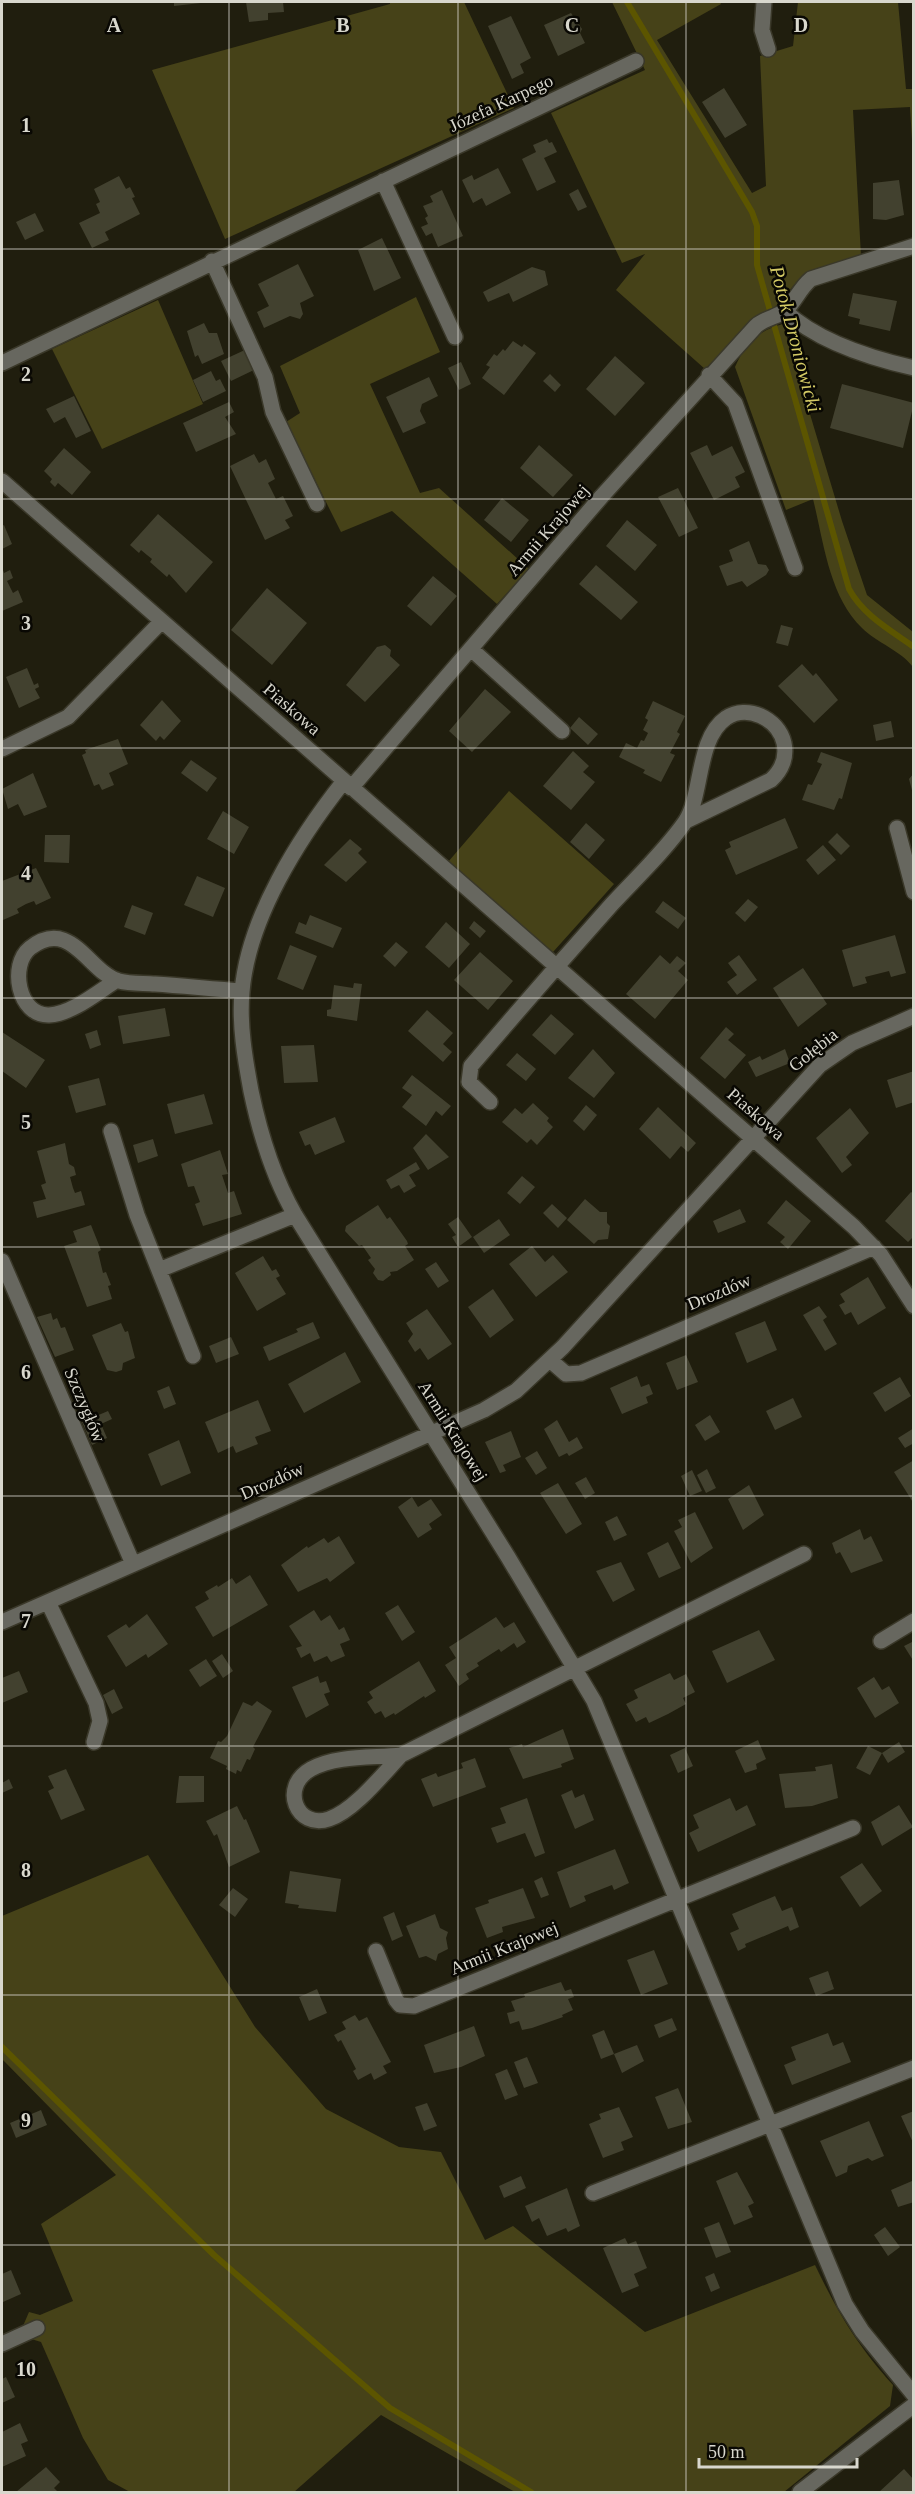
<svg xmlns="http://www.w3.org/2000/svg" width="915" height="2494" viewBox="0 0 915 2494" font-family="Georgia,serif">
<rect width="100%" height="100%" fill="#201e0e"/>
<path fill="#464218" d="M390,2H464L514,108L225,239L152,70L390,4Z
M612,2H720L721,4L657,40L752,193L766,186L760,56L793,46L798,2H898L906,89H913V157L910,107L853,110L861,256L801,277L775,307L762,313L705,369L616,290L645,254L622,263L551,113L645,70Z
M416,297L440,352L370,384L420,493L439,488L529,569L497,604L392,511L341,532L286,422L300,413L280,366Z
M158,300L203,404L102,449L52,349Z
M783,324L842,521L867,595L913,632V667C900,650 877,643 862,628C829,596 824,543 813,499L786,510L735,367C746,342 758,331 783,324Z
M509,791L614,884L553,952L448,862Z
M148,1855L255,2027L326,2109L399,2147L441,2152L485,2240L513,2226L645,2332L815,2265C838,2313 857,2345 893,2385L890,2406L784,2492H515L381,2415L294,2492H130L108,2480L83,2438L41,2342L28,2338L23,2326L29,2312L40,2315L73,2301L41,2224L116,2175L2,2059V1916Z"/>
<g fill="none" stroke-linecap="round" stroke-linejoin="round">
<path stroke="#5c5500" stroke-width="6" d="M627,2L752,212L757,226V265L849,589C863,615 890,630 914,647
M2,2047L214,2255L390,2408L531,2492"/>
</g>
<path fill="#42412f" d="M174,2H201V3L174,6Z
M246,2H283L284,12L268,13V20L249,22Z
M571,13L582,29L580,33L585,43L558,56L544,25Z
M511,16L531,58L520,64L524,73L512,79L488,26Z
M724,88L747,125L725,138L702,102Z
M547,139L549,143L552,142L557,152L544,158L556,182L537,191L522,159L536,152L533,145Z
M498,168L511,193L486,206L482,198L473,203L462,180L472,175L474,180Z
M119,176L126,189L130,187L135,197L132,198L140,214L105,232L109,240L92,248L79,223L100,213L96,204L100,202L94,189Z
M899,180L904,215L886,220L873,219V183Z
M578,189L587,207L578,211L569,194Z
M442,190L463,236L438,247L432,233L426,236L421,227L428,224L425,218L428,216L423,206L433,202L430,196Z
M35,213L44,231L25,240L16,222Z
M382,238L401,278L374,291L358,250Z
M298,264L314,296L300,303L303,314L300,319L290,316L264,328L257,312L269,306L258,284Z
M532,267L545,271L548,285L513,302L509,293L488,302L483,292Z
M853,293L897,301L890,331L859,324L860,319L848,316Z
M204,323L209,333H217L224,354L202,364L198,355L195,357L187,331Z
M513,341L522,347L524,344L536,353L504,395L482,378L490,367L486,365L494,354L497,356L503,349L505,351Z
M247,349L256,369L231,381L221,361Z
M615,356L645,383L615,416L586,389Z
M461,362L471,384L459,390L448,368Z
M211,371L216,381L220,379L226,391L203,402L193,380Z
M550,374L561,385L555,392L543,381Z
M429,377L438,396L422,404L420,411L426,423L403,433L386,397Z
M842,384L914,403L903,448L830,428Z
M74,396L91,431L76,438L65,417L54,423L46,409Z
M229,402L234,412L225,417L236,434L196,452L183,423Z
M539,445L573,475L553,497L520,468Z
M707,445L712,456L732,446L745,472L735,477L740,487L714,500L690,453Z
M64,448L91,472L72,495L58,483L55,487L50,482L52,479L44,471Z
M254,454L259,463L266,459L275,479L268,483L276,499L283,496L293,516L285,520L290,528L265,540L230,466Z
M678,488L698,528L679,537L658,497Z
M502,498L529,520L511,542L484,520Z
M158,514L213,562L186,593L169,574L167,577L150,562L152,559L147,555L141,550L139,553L130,545Z
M627,520L657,545L635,571L606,546Z
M4,525L12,544L2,549V526Z
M749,541L758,564L766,565L769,570L766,575L747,587L742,581L727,586L719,566L733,561L729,550Z
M596,565L638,602L621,620L579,584Z
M2,567L4,573L10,570L13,578L7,581L13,593L18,590L23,602L2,611Z
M433,576L457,596L431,626L407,606Z
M267,588L307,623L272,665L231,630Z
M781,625L793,628L788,646L776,643Z
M385,645L391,650L390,656L400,665L365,702L346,685L377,647Z
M802,664L813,676L816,673L838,700L814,723L778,686Z
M27,668L34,685L38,683L39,687L35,689L40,698L19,708L6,677Z
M485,689L511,712L472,752L449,731Z
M162,700L181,721L164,740L160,736L156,741L140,725Z
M653,701L685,716L677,732L680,734L670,753L675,755L661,782L643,773L645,770L619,757L626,743L637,748L641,740L644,741L648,733L643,730L648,720L645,718Z
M579,717L598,734L588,745L570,728Z
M891,721L894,737L876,741L873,725Z
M118,739L128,764L109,773L114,785L102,790L99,784L94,786L82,755L86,753L85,750Z
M573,751L589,766L583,772L595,782L571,810L543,786Z
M821,752L852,763L842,799L839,798L834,810L802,800L808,784L812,785L822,764L817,762Z
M191,760L217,778L207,792L181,773Z
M33,773L47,807L24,816L18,804L8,809L2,789Z
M914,773V793L913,794L909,779Z
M223,811L249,827L234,854L207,839Z
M785,818L798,848L736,875L725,850L731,847L729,842Z
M586,823L605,840L589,859L570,842Z
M837,833L850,846L841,855L828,842Z
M45,835H70L69,863L44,862Z
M350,839L362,849L358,853L367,862L346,882L324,865Z
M823,845L836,860L818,875L806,860Z
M36,868L51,898L36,905L34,901L26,904L17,909L19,913L3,920L2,881Z
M197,876L225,888L213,917L184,905Z
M748,899L758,907L745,922L735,913Z
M663,901L686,918L678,929L655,912Z
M132,905L153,913L145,935L124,927Z
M310,915L342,928L333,948L295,933L299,922L306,925Z
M474,921L486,931L480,938L469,928Z
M446,922L470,944L449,968L425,947Z
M895,935L906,973L891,977L889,971L865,977L867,983L853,987L842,950Z
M396,942L408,952L395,967L383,956Z
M290,945L317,956L303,990L277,979Z
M480,952L513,981L488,1010L454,980Z
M660,955L670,964L677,956L686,963L678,971L688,980L655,1019L626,994Z
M739,955L757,980L737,995L727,982L737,975L728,963Z
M803,968L827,1004L798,1027L773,988Z
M354,983L362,984L357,1021L327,1016V1010L331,1009L334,985L353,988Z
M165,1008L170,1036L123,1044L118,1016Z
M427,1010L453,1033L443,1044L452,1052L443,1062L408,1031Z
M551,1014L574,1034L555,1055L532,1035Z
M726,1027L734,1034L728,1040L746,1055L725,1079L700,1058Z
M97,1030L101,1045L90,1049L85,1034Z
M2,1032L45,1060L26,1088L2,1071Z
M314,1045L318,1082L284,1083L281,1046Z
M593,1049L615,1073L594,1098L568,1078Z
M785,1049L790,1063L756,1077L748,1062L760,1056L762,1060Z
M517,1053L536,1069L526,1081L506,1065Z
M914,1071V1102L896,1108L887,1080Z
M412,1075L451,1106L442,1116L436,1111L426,1126L402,1107L412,1095L402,1088Z
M99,1078L106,1105L76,1113L68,1086Z
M204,1094L213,1124L175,1134L167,1104Z
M533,1103L549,1118L547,1121L553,1127L537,1145L531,1139L527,1143L502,1122L515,1108L522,1114Z
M586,1105L597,1115L584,1131L573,1121Z
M658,1107L696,1143L688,1152L681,1146L670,1159L639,1129Z
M850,1108L869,1133L846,1157L852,1165L842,1173L816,1138Z
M335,1117L345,1142L315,1155L310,1144L305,1146L299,1132Z
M426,1134L449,1157L428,1170L413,1148Z
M153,1139L158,1156L138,1163L133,1145Z
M65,1143L69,1164L74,1167L76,1175L70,1177L73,1188L75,1193L81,1191L85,1205L37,1218L33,1202L46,1199L41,1185L46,1183L37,1151Z
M220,1150L228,1174L222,1175L228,1193L234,1191L242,1214L203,1226L195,1204L200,1202L194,1186L188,1187L181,1164Z
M416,1162L420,1169L409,1175L416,1186L404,1193L399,1185L391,1189L386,1180Z
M522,1176L535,1187L520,1204L507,1193Z
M911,1192L914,1194V1236L908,1242L885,1221Z
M585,1199L600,1212H607V1223L610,1226L608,1239L598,1240L594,1244L567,1220Z
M786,1200L811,1221L788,1249L780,1242L785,1237L767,1223Z
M552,1204L567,1218L558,1228L543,1213Z
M378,1205L387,1219L390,1217L407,1241L408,1244L405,1246L414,1260L397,1271L390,1272L391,1275L383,1281L378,1280L373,1273L375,1269L368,1260L371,1258L362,1245L359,1246L345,1231L346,1226Z
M740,1209L746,1222L718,1233L713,1221Z
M458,1217L472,1237L458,1247L452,1237L456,1235L448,1224Z
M499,1219L510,1235L484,1253L473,1237Z
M91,1225L101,1250L98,1252L103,1273L106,1272L111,1285L108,1286L112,1299L87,1307L64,1246L77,1242L73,1231Z
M532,1246L545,1262L553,1255L568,1272L536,1297L509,1264Z
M263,1256L272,1271L276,1269L280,1276L276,1278L286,1294L257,1311L235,1273Z
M436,1262L449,1281L438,1288L425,1269Z
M868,1277L886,1308L858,1325L851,1312L845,1315L839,1305L845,1302L840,1294Z
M493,1289L514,1320L490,1338L468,1307Z
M819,1306L827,1317L823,1320L837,1344L825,1351L803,1315Z
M427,1309L452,1344L428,1360L420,1348L415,1352L408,1341L413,1334L406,1323Z
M51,1313L53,1320L57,1318L61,1328L65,1327L74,1350L55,1357L37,1317Z
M765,1321L777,1350L747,1363L735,1333Z
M313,1322L320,1338L269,1361L263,1347L298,1332L296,1329Z
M121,1323L125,1332L128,1331L135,1358L123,1363L122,1370L116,1372L107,1370L92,1335Z
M231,1337L239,1354L216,1363L209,1346Z
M345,1352L361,1382L304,1413L288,1384Z
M686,1355L698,1382L677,1390L666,1363Z
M637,1376L641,1387L649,1384L653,1394L646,1397L648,1403L622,1414L610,1388Z
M900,1377L911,1396L885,1412L873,1393Z
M169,1386L176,1404L164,1409L157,1391Z
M793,1398L802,1417L775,1430L766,1411Z
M258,1400L271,1431L255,1437L258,1444L236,1453L233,1446L218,1453L205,1422Z
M108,1411L112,1419L101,1424L107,1438L92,1445L82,1422Z
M710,1415L720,1432L705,1441L695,1425Z
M557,1420L569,1442L577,1437L583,1448L569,1456L567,1453L559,1457L544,1429Z
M914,1428V1443L905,1448L898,1438Z
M511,1431L521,1457L503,1465L506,1471L500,1473L485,1442Z
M179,1440L191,1473L161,1486L148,1454Z
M537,1451L547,1468L536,1475L525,1458Z
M914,1460V1504L894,1472Z
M707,1469L716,1488L706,1493L697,1475Z
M692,1470L702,1491L690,1496L681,1476Z
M586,1477L595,1493L585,1499L575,1483Z
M558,1483L582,1524L566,1534L540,1493Z
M749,1485L764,1515L743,1530L728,1499Z
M412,1497L418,1507L431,1499L442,1515L429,1524L432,1529L418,1538L398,1507Z
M695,1512L713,1548L691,1563L674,1531L682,1527L678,1520Z
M617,1516L627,1535L614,1541L605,1522Z
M860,1529L864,1540L871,1536L883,1561L851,1573L840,1552L836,1554L832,1543Z
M339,1536L355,1563L330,1582L327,1578L298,1592L281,1565L307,1546L308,1548L324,1538L328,1543Z
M668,1542L681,1568L659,1578L647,1553Z
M621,1562L635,1590L613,1602L596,1571Z
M250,1575L268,1605L213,1637L195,1607L209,1599L205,1592L217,1585L218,1587L232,1578L236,1584Z
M398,1605L415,1632L402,1641L385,1613Z
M314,1610L321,1621L330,1615L339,1630L344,1627L350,1640L340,1644L345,1656L331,1662L327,1656L314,1662L310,1653L301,1658L296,1648L302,1646L289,1626Z
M147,1614L168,1644L148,1658L146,1654L126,1667L107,1636L126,1624L129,1628Z
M496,1617L504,1628L514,1622L526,1642L517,1648L514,1643L501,1652L499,1649L477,1663L479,1666L466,1674L469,1679L459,1686L445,1665L456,1658L449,1647Z
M759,1630L775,1660L727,1683L712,1651Z
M914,1641V1662L904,1646Z
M222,1654L233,1671L223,1678L212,1661Z
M206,1659L217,1676L200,1687L189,1670Z
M419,1661L436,1691L425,1698L424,1696L395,1715L394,1713L385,1718L381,1711L375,1714L367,1702L373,1698L369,1692Z
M19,1671L28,1692L2,1703V1678Z
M670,1673L674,1680L686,1674L695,1692L683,1698L686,1704L668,1714L649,1723L646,1717L636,1722L626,1704L638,1698L634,1690Z
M318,1676L320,1683L326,1681L330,1692L324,1694L329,1705L306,1718L292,1687Z
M874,1677L882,1690L889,1686L899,1703L875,1718L857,1688Z
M114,1689L123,1708L112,1714L103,1695Z
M257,1701L272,1711L253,1747L255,1749L250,1760L247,1759L241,1772L237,1770L236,1774L226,1769L227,1766L210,1758L218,1741L221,1742L227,1736L243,1702L252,1706Z
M563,1729L574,1759L561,1764L562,1767L523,1779L509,1748L522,1744L523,1747Z
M758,1740L766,1759L756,1764L757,1769L745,1773L735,1751Z
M899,1742L905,1752L888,1763L882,1753Z
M868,1746L882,1753L870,1775L856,1768Z
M685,1748L693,1766L678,1773L670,1755Z
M475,1758L486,1787L433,1807L421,1779L436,1773L438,1777L463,1768L461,1763Z
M832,1764L838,1798L812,1806L785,1808L779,1774L816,1771L815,1767Z
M66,1769L85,1810L61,1820L48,1791L54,1788L48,1776Z
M179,1776H204V1802L176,1803Z
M9,1779L13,1788L2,1793V1783Z
M572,1790L575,1798L584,1794L594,1820L575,1829L561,1795Z
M527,1798L545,1853L535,1857L525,1833L497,1843L491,1828L506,1823L500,1808Z
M730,1798L736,1811L747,1805L756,1825L698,1852L689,1833L699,1828L693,1815Z
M899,1805L913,1827L882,1846L871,1822Z
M237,1806L244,1820L246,1819L260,1852L229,1867L217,1834L214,1836L206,1821Z
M615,1849L629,1883L614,1890L612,1885L584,1896L586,1901L570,1908L557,1872Z
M862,1863L882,1891L860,1907L840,1877Z
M290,1871L341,1879L336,1912L298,1908L299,1905L285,1903Z
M542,1877L549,1895L541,1898L534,1881Z
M233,1888L248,1899L235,1917L219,1905Z
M523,1888L535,1918L502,1927L503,1932L487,1938L475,1908L489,1903L488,1900Z
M775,1896L782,1911L792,1907L799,1927L790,1931L788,1926L745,1944L746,1947L738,1951L730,1933L739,1929L732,1914Z
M394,1912L403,1936L392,1941L383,1917Z
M435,1914L440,1928L448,1932L446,1938L448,1949L438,1954L436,1961L426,1956L419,1958L406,1926Z
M654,1950L668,1984L641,1995L627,1960Z
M828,1971L834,1989L816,1996L809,1978Z
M561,1982L565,1991L571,1989L574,1997L568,1999L573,2010L562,2015L563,2017L532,2028L522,2030L519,2021L510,2024L507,2013L515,2011L511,2001L525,1997L524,1994Z
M317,1989L327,2013L309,2021L299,1997Z
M355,2015L359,2021L367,2017L391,2062L383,2066L387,2073L374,2080L371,2073L358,2080L353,2071L356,2069L341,2040L338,2042L334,2035L346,2029L342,2022Z
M672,2018L677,2030L659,2038L654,2025Z
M474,2026L485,2056L461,2067L434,2073L424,2045Z
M604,2030L614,2054L601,2059L592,2035Z
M828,2033L833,2046L843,2042L851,2062L792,2085L784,2065L796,2060L791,2047Z
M637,2045L644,2061L622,2073L614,2054Z
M527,2057L538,2083L524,2088L514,2062Z
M507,2069L518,2095L505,2100L495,2074Z
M678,2088L692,2122L668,2129L655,2097Z
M427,2103L437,2126L424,2131L415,2107Z
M619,2107L633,2137L621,2142L624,2150L603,2158L589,2124L601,2119L599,2114Z
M41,2110L47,2125L16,2138L10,2123Z
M914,2111V2145L901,2116Z
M869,2121L884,2156L872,2161L868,2158L848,2166L847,2172L836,2177L820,2141Z
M737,2172L754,2203L748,2206L753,2217L734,2225L716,2181Z
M521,2176L526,2188L504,2198L499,2186Z
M912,2181L914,2202L898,2207L891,2190Z
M567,2188L580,2226L568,2232L566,2228L547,2236L539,2218L532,2222L525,2206Z
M719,2222L731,2252L716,2258L704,2228Z
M885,2227L900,2247L888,2256L874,2235Z
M625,2238L628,2244L636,2241L647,2268L634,2274L639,2286L622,2293L603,2248Z
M11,2270L21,2294L3,2302L2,2274Z
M714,2273L720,2288L711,2292L705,2277Z
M6,2377L15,2397L2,2403V2379Z
M20,2423L28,2441L21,2444L26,2456L2,2467V2432Z
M46,2467L60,2482L54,2488L58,2492H16Z
M904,2469L914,2480V2492H879Z"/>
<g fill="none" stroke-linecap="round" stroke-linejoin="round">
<defs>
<path id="minor" d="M764,2L762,30L768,49
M383,181L455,337
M212,261L265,377L273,412L317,504
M785,311C818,342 870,358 914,368
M2,363L636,61
M709,375L735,403L795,568
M2,481L854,1227L881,1255L914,1306
M471,649L562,731
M2,749L68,717L162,621
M344,781C299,838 248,918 242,992C239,1024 245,1059 251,1091C260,1134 273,1177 295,1215L508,1557L594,1701L845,2304L862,2331L914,2395
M351,788L602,496L756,326C765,318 778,317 786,310C796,300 800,288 811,279L914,246
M897,828L914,892
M117,980C98,992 72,1014 49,1015C18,1016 9,965 30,948C71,916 89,973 119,981C130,984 144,983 155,984C184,986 213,989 242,991
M490,1102L469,1082L471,1066C517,1012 564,958 612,904C636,878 664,852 685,822C703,796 696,739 726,718C747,704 778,718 784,743C787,757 782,770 771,780L686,821
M111,1131L137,1215L193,1356
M2,1261L133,1564
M159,1270L295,1215
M550,1360L566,1374L581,1373L874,1247
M48,1602L96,1703L100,1721L94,1742
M2,1622L484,1410L516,1391L563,1347L820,1065L852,1043L914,1016
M881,1641L914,1621
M401,1755C373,1758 336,1755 311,1769C279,1787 297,1830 329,1819C354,1811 383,1774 401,1755L804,1554
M376,1951L396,2000L400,2005L414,2006L853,1828
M593,2193L914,2068
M2,2344L37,2328
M800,2492L914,2405"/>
</defs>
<use href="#minor" stroke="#3a3829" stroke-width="18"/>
<use href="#minor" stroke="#67675f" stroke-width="15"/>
</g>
<path fill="none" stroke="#d8d7cd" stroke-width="1.5" stroke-opacity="0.55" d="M229,2V2492M458,2V2492M686,2V2492M2,249H914M2,499H914M2,748H914M2,998H914M2,1247H914M2,1496H914M2,1746H914M2,1995H914M2,2245H914"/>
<g text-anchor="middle" stroke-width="5" stroke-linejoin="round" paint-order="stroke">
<g font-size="18" fill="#d8d7cd" stroke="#090803">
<text transform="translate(501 103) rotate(-25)" y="6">Józefa Karpego</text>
<text transform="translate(548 530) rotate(-49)" y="6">Armii Krajowej</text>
<text transform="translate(292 709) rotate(41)" y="6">Piaskowa</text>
<text transform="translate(813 1050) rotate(-39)" y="6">Gołębia</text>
<text transform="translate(756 1114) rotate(41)" y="6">Piaskowa</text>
<text transform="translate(719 1292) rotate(-23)" y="6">Drozdów</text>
<text transform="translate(85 1405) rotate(67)" y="6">Szczygłów</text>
<text transform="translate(453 1431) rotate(58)" y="6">Armii Krajowej</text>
<text transform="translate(272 1481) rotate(-24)" y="6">Drozdów</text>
<text transform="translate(504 1948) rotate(-22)" y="6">Armii Krajowej</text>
</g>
<g font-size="20" font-style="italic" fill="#d4ca65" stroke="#090803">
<text transform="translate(796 339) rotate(75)" y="7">Potok Droniowicki</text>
</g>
</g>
<g font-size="20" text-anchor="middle" font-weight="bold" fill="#d8d7cd" stroke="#090803" stroke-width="5" stroke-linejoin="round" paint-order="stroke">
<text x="114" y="32">A</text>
<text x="343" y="32">B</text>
<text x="572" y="32">C</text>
<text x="801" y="32">D</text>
<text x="26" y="132">1</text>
<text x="26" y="381">2</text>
<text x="26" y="630">3</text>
<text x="26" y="880">4</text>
<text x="26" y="1129">5</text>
<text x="26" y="1379">6</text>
<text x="26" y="1628">7</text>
<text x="26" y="1877">8</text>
<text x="26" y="2127">9</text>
<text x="26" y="2376">10</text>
</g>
<rect width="915" height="2494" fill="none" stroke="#d8d7cd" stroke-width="6"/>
<path d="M699 2458v9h158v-9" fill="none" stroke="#d8d7cd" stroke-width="3"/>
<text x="708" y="2458" font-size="18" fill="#d8d7cd" stroke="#090803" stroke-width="4.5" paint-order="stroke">50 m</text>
</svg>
